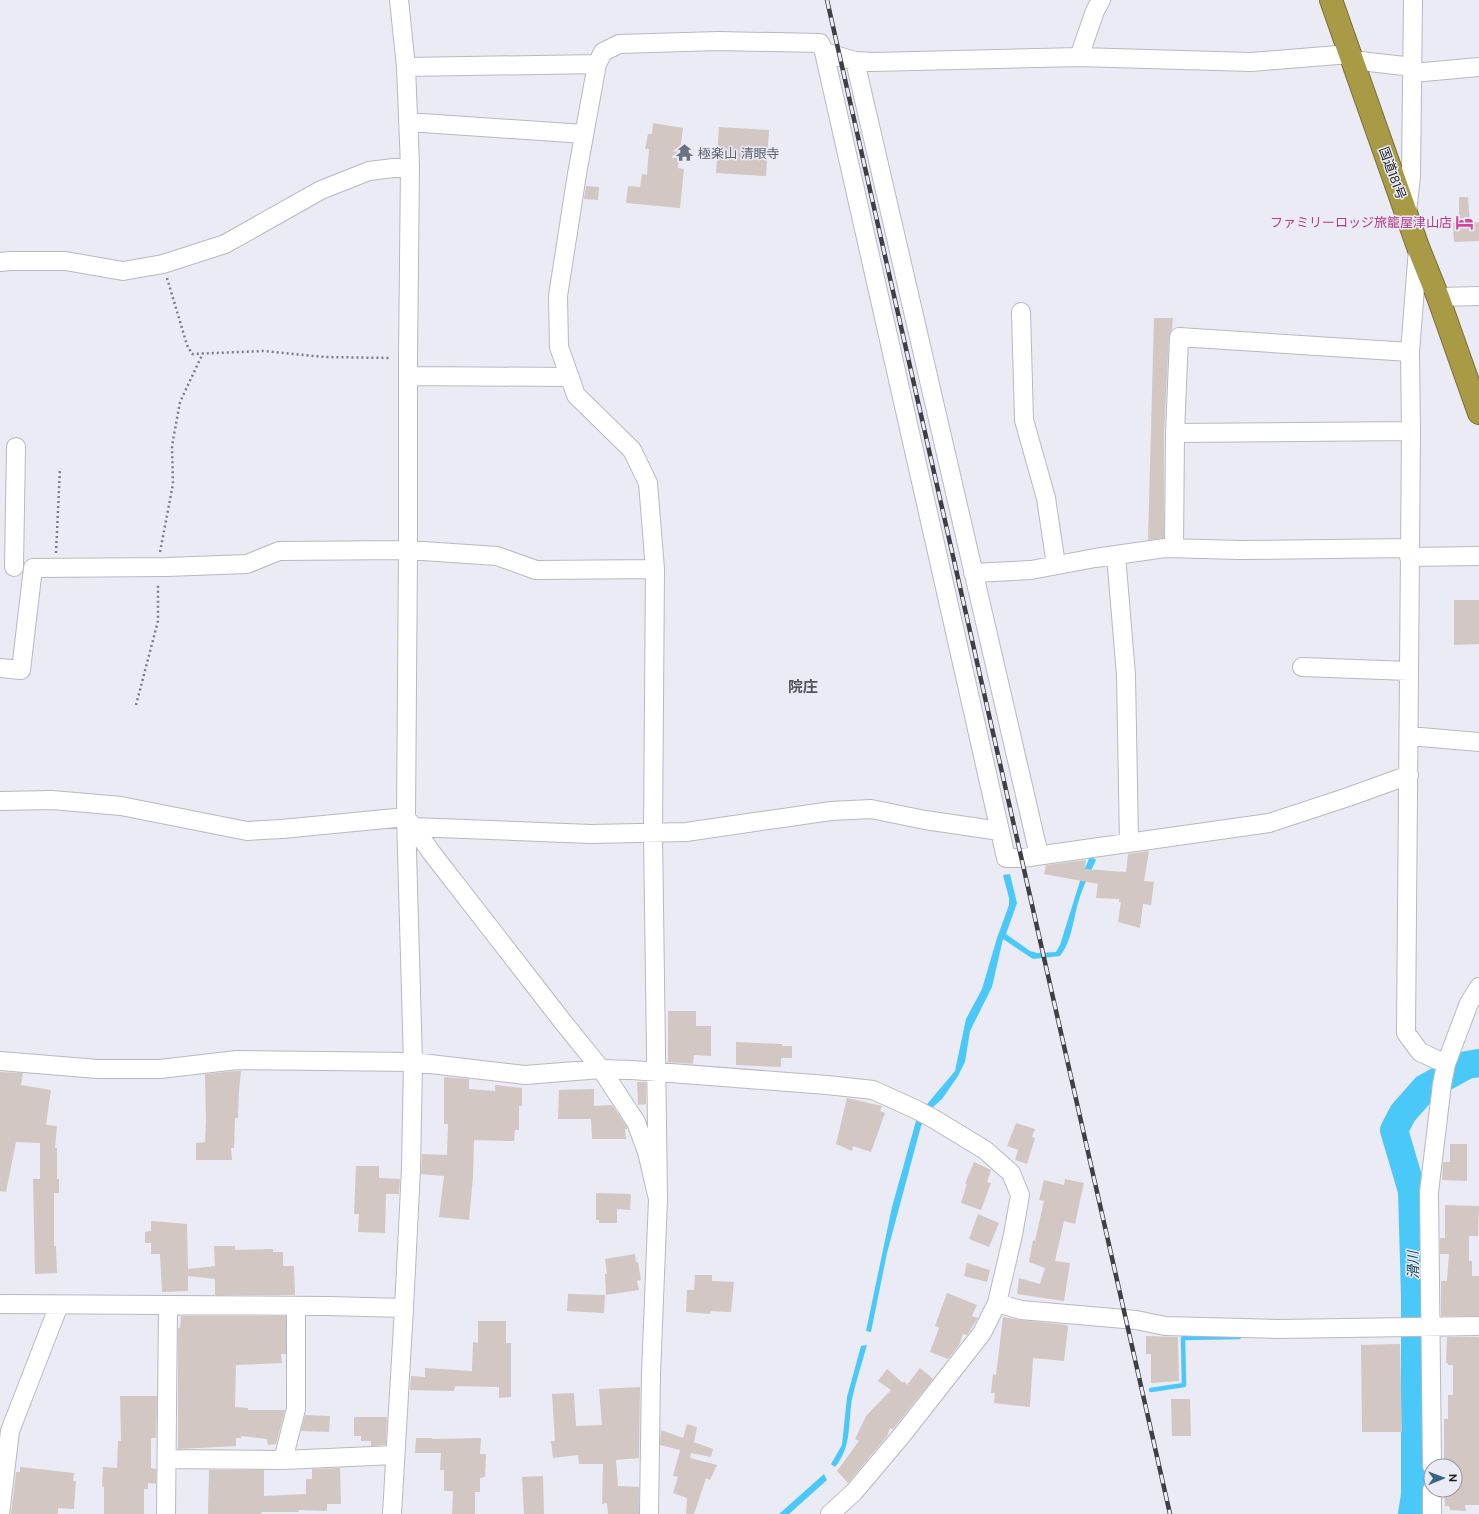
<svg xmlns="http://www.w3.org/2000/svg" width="1479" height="1514" viewBox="0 0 1479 1514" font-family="'DM Sans','Noto Sans JP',sans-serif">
<rect width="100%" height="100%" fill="#eaebf5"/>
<path fill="#4ac8f8" d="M1090,856L1096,860C1090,873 1083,886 1079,900C1073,919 1072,941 1060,956L1033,959L1003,939L992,987L970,1031L965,1062L958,1076L942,1099L932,1108L921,1126L887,1253L871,1332L866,1331L892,1207L916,1121L928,1103L955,1071L966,1019L982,989L997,938L1009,905V898L1003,875L1010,874L1017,903L1006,934L1030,951L1037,953L1056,952L1060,945L1080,881Z
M867,1345C862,1363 856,1381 852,1399C848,1423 852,1447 835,1467L831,1464L842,1445L847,1397L861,1346Z
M824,1474L827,1480L789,1514H779Z"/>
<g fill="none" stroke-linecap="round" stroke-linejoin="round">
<path stroke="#4ac8f8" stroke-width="4.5" d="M1151,1390L1184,1385L1183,1338L1239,1337"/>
<path stroke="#4ac8f8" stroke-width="28" d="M1412,1514L1415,1495V1297L1412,1191L1394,1130L1403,1113L1425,1088L1467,1065L1479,1063"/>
</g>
<path fill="#d2c7c3" d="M653,123L683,128L678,168L684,169L680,208L626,203L628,186L640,187L642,174L647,175L649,149H645L648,134H652Z
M719,127L769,130L766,176L716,173Z
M586,186L599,187L598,200L584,199Z
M1459,197H1468L1470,223L1479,222V241L1454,242L1453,223H1459Z
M1154,318H1173L1172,329L1169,337L1164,433V538L1148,540Z
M1454,600H1479V644L1454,645Z
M1149,851L1144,881L1154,882L1151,905L1143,904L1140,928L1118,922L1121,902H1119V899L1096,898L1098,884L1044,874L1046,865L1086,860L1085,869L1126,872L1128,854Z
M668,1011H696V1026H711V1056L694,1055L693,1064L668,1062Z
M736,1042L782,1044V1046H792V1058H781V1067L736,1065Z
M236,1071H241L239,1090L238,1118H235L234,1148H231L232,1160H196V1143L205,1142L206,1121L205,1074Z
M0,1072L23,1073L21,1085L51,1090L46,1125L57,1126L55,1148H57V1179H59V1193H54V1246H56L57,1273L35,1274L33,1179H40V1143L16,1142L6,1192L0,1191Z
M444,1077L469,1079V1089L495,1091V1085L522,1088V1106H519V1130H515L514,1141L474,1140L473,1177L469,1220L439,1217L444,1176L421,1174L422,1154L447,1155L448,1124H444Z
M637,1082H646V1104L638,1105Z
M594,1089V1106L612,1105L627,1127V1129H625L626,1139H592L591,1119H558L559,1090Z
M847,1098L882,1106L880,1111L885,1113L871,1152L853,1146L852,1151L836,1144Z
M1016,1123L1035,1129L1032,1137L1035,1138L1027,1164L1015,1160L1018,1150L1007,1146Z
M1450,1144H1467V1181L1442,1180L1443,1162H1450Z
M974,1162L991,1170L987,1182L991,1183L981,1210L961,1203L967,1184H965Z
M356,1166H379V1178L400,1179L399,1194H386L385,1233L358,1232L359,1214H354Z
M1065,1179L1084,1183L1075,1224L1064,1221L1055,1261L1070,1263L1064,1301L1017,1294L1019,1278L1040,1284L1045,1268L1029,1262L1033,1240L1035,1241L1044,1201L1039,1200L1044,1180L1064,1185Z
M596,1193L631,1194L630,1210L617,1209V1223H599V1220H596Z
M1445,1205L1479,1206L1478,1236H1469V1261H1472V1276H1479V1316H1441V1281H1447L1449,1254H1440V1238H1445Z
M978,1214L999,1223L989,1247L969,1239Z
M151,1221L187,1224L188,1269L215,1266L214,1246H235V1250L273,1249V1252H283V1266H294L295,1295H215V1279L188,1276V1291L162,1292L160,1254H151V1243H145V1232L151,1231Z
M635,1254L636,1262H638L641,1280L637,1281L639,1290L606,1295L605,1274H607L605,1259Z
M967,1263L990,1270L987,1282L964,1276Z
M695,1275H712V1281L734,1282L731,1312L711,1311L710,1314L686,1312L687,1290H694Z
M947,1293L977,1305L972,1316L978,1318L967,1335L963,1334L959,1345L948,1359L930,1352L939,1328L935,1326Z
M568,1294L605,1295L604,1313L567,1311Z
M181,1316H286V1354H281L282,1363L236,1365L235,1407L248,1408V1410H285L276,1444L268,1445L267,1439L241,1436V1438H236V1446L178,1449V1328H180Z
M1003,1317L1020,1320L1067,1325L1068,1327L1064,1361L1033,1358L1030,1407L994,1403L995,1393H991L993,1374L996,1375Z
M478,1321H506V1343H511V1397L499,1398V1387L455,1386L454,1391L410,1390L411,1376L425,1377V1368L472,1371L473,1342L478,1343Z
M1146,1336L1178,1337L1179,1381L1151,1383V1354H1146Z
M1447,1337H1479V1505H1465L1466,1511L1450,1510L1449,1506H1445L1444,1490H1455V1466H1444V1419H1448V1395H1453V1365H1448V1363H1446Z
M1400,1344L1402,1432H1362L1361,1345Z
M920,1368L933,1379L893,1429L890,1428L887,1436L848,1483L837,1471L859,1441L855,1439L866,1416L891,1390L878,1381L887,1369L903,1383L904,1381L907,1385Z
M640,1387L639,1458L616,1460L618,1486L639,1487V1514H608L607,1503L602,1504L603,1464H579L578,1455L553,1458L551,1441H555L552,1394L574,1393L576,1426L602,1425L599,1389Z
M120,1396H157L156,1438H151V1468L156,1469V1484L148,1483V1489H144V1514H104V1487L102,1486L103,1467L117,1468L118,1441H121Z
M1171,1399H1190L1191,1436H1172Z
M305,1415L330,1416L329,1432L301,1431Z
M354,1417H387L386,1445L371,1446V1441H361V1436H354Z
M687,1424L697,1427L694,1442L713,1449L711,1457L691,1453L690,1458L717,1465L710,1480L706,1478L694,1514H686L687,1498L673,1493L678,1477L673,1476L680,1450L660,1445L661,1430L683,1438Z
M416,1438H432V1439L481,1438L480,1454H486L485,1477L480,1478V1492H475V1514H452L453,1491H444V1470H440L441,1453H415Z
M20,1467L74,1473L73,1481H76L74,1509L58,1508V1514H11L16,1472H20Z
M340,1468L341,1504H327V1511L298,1510L299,1512H262L261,1514H208L209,1470H264V1496L306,1494V1479H312V1469Z
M543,1476L544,1514H524L522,1477Z"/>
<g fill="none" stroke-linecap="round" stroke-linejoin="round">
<defs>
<path id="minor" d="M824,52L1000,831
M1079,57L1095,11L1101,0
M1352,60L1413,67
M855,61L1039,855
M597,64L577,174L558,296L559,347L576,395L632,450L648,483L655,569L653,833L658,1199
M406,67L597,64L603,52L619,44L718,41L820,43L824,52L855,61L873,62L1079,57L1251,62L1350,54
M1413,73L1479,67
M408,122L584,134
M1407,213L1411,176L1413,0
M1418,249L1410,352L1411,431L1406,1033L1420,1052L1446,1064
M0,262L10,261H65L123,271L163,264L225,244L321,190L369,171L410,166
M1438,297L1479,296
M1021,312L1024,420L1046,498L1056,565
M408,376L570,377
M1175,433L1411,431
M1174,548L1175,433L1179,337L1410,352
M1116,555L1126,675L1129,842
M1409,557L1479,556
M14,567L16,447
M973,573L1031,570L1095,558L1165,548L1241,550L1409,548
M1302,667L1409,671
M0,668L21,670L33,568L167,567L247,564L279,551L408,550L497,556L536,570L655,569
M1409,736L1479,742
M0,801L52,800L121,806L247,831L282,829L406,817
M409,821L431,852L563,1022L601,1069L636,1122L647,1152L658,1199L651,1374L649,1514
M413,827L591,834L686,832L831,811L871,809L925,820L1000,831L1006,858H1022L1269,823L1348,797L1409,775
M0,1061L98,1069H160L237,1060L413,1062L525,1075L601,1069L632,1070L827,1085L873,1090L915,1109L934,1119L985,1150L1011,1173L1020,1195L1013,1235L997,1303L982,1333L902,1435L854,1492L830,1514
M997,1303L1021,1310L1136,1320L1165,1326L1277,1329L1479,1326
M0,1304L327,1306L404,1308
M167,1459L283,1460L395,1455
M283,1460L296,1409V1306
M1432,1466L1429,1192L1442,1084L1446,1064L1469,1003L1479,987
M1432,1490V1514
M0,1514L10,1431L59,1305
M166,1514L168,1305
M392,1514L404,1308L411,1169L413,1062L406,817L408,550V358L410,166L406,67L399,0"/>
<path id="highway" d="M1331,0L1418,247L1438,297L1479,413"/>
</defs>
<use href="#minor" stroke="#b8b8c2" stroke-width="20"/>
<use href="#highway" stroke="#776e38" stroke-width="24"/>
<path stroke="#7c7d84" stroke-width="2.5" stroke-dasharray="2 3" stroke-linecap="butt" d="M167,278L187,345L192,354L263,351L325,357L391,358
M160,552L173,484L172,446L180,402L203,353
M56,553L60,468
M136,705L158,621V583"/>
<use href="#minor" stroke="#fff" stroke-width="18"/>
<use href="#highway" stroke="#a99b46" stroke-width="22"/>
<defs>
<path id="rail" d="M827,0L1170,1514"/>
</defs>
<use href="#rail" stroke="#3f3f44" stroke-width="4.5"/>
<use href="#rail" stroke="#eaebf5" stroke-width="3" stroke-dasharray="9" stroke-linecap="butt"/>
</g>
<defs>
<symbol id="temple-bare" viewBox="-9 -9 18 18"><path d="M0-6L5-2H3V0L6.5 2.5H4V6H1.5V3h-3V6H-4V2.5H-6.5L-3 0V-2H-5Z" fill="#6b7280" stroke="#eaebf5" stroke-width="2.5" paint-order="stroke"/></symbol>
<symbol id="hotel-bare" viewBox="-9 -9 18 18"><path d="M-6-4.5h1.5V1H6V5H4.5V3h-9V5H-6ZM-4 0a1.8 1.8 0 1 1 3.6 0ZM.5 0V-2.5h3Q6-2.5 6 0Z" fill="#d1479c" stroke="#eaebf5" stroke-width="2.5" paint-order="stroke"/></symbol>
</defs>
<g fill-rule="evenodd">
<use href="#temple-bare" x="672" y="140" width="25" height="25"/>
<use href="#hotel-bare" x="1452" y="210" width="25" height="25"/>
</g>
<g text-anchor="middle" stroke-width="3" stroke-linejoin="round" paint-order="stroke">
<g font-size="13" fill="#5b616d" stroke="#eaebf5" text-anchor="start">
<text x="698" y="158">極楽山 清眼寺</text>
</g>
<g font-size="13" fill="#1b1b1f" stroke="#eaebf5">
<text transform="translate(1393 173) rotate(70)" y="5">国道181号</text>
</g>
<g font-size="13" fill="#b23c85" stroke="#eaebf5" text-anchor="end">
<text x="1452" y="227">ファミリーロッジ旅籠屋津山店</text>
</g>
<g font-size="14" font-style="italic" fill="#0e4458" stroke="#eaebf5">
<text transform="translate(1413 1265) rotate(-91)" y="5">滑川</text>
</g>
<g font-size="15" font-weight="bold" fill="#53535b" stroke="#eaebf5">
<text x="803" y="692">院庄</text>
</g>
</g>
<g transform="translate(1443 1478) rotate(89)"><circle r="19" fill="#eaebf5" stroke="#97989f"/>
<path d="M0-3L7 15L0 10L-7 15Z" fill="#346684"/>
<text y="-6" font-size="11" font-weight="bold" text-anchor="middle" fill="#1b1b1f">N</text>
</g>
</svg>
